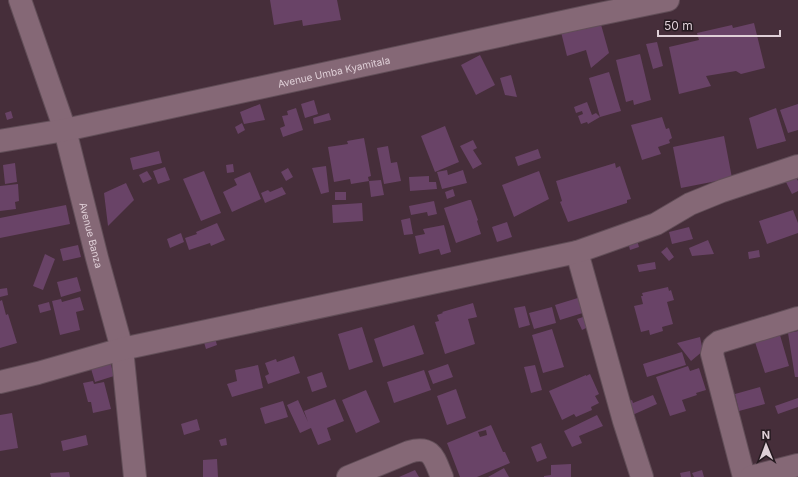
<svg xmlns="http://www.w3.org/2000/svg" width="798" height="477" viewBox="0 0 798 477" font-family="Inter,sans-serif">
<rect width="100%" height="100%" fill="#462e3a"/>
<path fill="#694367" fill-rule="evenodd" d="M270,0H337L341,20L303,26L302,20L274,25Z
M600,21L609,53L591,68L586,50L567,56L561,32Z
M754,23L765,68L741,74L736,71L706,76L711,86L679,94L669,47L699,40L697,33L732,25L733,28Z
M657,42L663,66L653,69L646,44Z
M640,54L651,100L634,105L633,100L626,102L616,60Z
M480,55L495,85L476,95L461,65Z
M609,72L621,111L600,117L589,78Z
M511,75L517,97L505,95L500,78Z
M314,100L318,114L305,118L301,104Z
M587,102L592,115L596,113L600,117L588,124L587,122L581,124L578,116L583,114L582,111L576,113L574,107Z
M260,104L265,120L244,124L240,112Z
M798,104V130L788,133L780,110Z
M296,108L303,130L283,137L280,128L285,126L282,116L288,115L287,111Z
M776,108L786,141L757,149L749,118Z
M11,111L13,118L7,120L5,113Z
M329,113L331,120L314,124L313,118Z
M662,117L666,129L669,128L672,138L669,140L670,143L658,147L661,154L642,160L631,125Z
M242,123L245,130L238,134L235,127Z
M445,126L459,162L435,172L421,136Z
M724,136L732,178L681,188L673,147Z
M364,138L371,176L368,177L369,181L351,184L350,179L334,182L328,147L348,144L347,141Z
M473,140L477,148L473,150L482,164L473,169L460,146Z
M388,146L391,163L397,162L401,181L384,184L377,148Z
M538,149L541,158L518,166L515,157Z
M159,151L162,163L133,170L130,158Z
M15,163L17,182L5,184L3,165Z
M615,163L616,168L620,166L631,199L627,200V203L568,222L560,202L562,201L556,181Z
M233,164L234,172L227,173L226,165Z
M326,166L329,192L321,194L312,168Z
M165,167L170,180L158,184L153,171Z
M288,168L293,177L286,181L281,172Z
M447,170L448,175L463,170L467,183L442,189L437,172Z
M147,171L152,179L143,183L139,175Z
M204,171L221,213L201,221L183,179Z
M539,171L549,199L514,217L502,185Z
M250,172L261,199L232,212L223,192L237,185L234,179Z
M429,176V182H436L437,189L410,191L409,177Z
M796,177L798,181V191L792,194L786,182Z
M381,180L384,195L371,197L369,181Z
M126,183L134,200L108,226L104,193Z
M18,184L19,201L15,202L16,209L0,211V186Z
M282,187L286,194L265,203L261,193L268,190L270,192Z
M453,189L455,196L447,199L445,192Z
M335,192H346V200H335Z
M469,200H471L478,220L477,221L481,234L456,243L444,208Z
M434,201L437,214L428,216L427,212L411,215L409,206Z
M362,203L363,221L333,223L332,205Z
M66,205L70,224L0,238V218Z
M793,210L798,223V233L767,244L759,221Z
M410,218L413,234L404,235L401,220Z
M507,222L512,237L497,242L492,227Z
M217,223L225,240L211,246L210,243L189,250L185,238L197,234L196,232Z
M444,225L451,252L441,255L439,249L419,254L415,236L425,234L423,229Z
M689,227L693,239L672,244L669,232Z
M181,233L184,242L170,248L167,239Z
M637,240L639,247L630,250L628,242Z
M708,240L714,254L692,256L689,248Z
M78,245L81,257L63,261L60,249Z
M667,247L674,257L669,261L661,252Z
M759,250L760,257L749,259L748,252Z
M45,254L55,259L43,290L33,286Z
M655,262L656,269L639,272L637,265Z
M77,277L81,291L61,297L57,282Z
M668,287L669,291L671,290L674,300L667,302L673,324L662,327L663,331L650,335L649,330L641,332L634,306L643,304L641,296H643L642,293Z
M7,288L8,295L0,297V289Z
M80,297L84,310L76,312L80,330L60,335L52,301L61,299L62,302Z
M581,297L586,312L560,320L555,305Z
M2,300L6,315L8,314L17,343L0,348V301Z
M49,302L51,310L40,313L38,305Z
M473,303L477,317L468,319L475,344L445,354L435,322L439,321L437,315L443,313L442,312Z
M525,306L530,325L519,328L514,308Z
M552,307L556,323L534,329L529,313Z
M586,316L590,326L582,330L577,319Z
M414,325L424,354L383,367L374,339Z
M362,327L373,362L349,370L338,334Z
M552,329L564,367L543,373L532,335Z
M798,331V377H795L788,333Z
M214,335L217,345L206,349L203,339Z
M780,335L789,366L765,373L755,342Z
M700,337L703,351L691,361L677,343Z
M682,352L686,365L647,377L643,364Z
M294,356L300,373L268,384L265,376L269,374L265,363L276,359L277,362Z
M109,357L114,376L95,382L89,362Z
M448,364L453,377L433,384L428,371Z
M258,365L263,388L232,397L227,384L237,381L235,370Z
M535,365L542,390L531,393L524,367Z
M688,366L690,371L699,368L706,390L696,393L697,395L682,400L686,411L670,416L656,377Z
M424,370L431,390L394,403L387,382Z
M322,372L327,387L312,392L307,377Z
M590,374L599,394L595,396L599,403L591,407L592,410L576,417L574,414L562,420L549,391L586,375V376Z
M93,381L94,384L104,382L111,409L93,413L91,402H88L83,383Z
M760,387L765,404L739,411L735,394Z
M456,389L466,418L447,425L437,396Z
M366,390L380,422L356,433L342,400Z
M653,395L657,404L628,417L623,404L632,400L633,403Z
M798,398V407L778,414L775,406Z
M335,399L344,421L327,428L331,440L318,445L311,428L300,433L287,405L298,400L308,422L304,411Z
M283,401L288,417L265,424L260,408Z
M12,413L18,448L0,451V415Z
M597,415L603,426L579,436L582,443L572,447L564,431Z
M197,419L200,430L184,435L181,424Z
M491,425L503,452H505L510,463L477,477H460L447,443ZM486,430L487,435L480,437L478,432Z
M86,435L88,445L63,451L61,441Z
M226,438L227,445L221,446L219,440Z
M541,443L547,458L537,462L531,447Z
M217,459L218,477H203V460Z
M571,464V477H544V476L551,475V465Z
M504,468L509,477H488Z
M415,470L419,477H399Z
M702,470L704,477H694L692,473Z
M690,471L691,477H681L680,473Z
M69,472L70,477H51L50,473Z"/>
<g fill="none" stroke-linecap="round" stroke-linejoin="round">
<defs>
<g id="minor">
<path id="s1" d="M20,0L65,130L97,258L122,349L135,477"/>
<path id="s2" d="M0,141L65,130L590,16L668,0"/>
<path d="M577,252L624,421L642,477"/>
<path d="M0,382L38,373L122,349L577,252L656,224L690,204L722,191L798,166"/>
<path d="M348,477L409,452C433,445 434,459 442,477"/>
<path d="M744,477L712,354L714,346L719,342L798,318"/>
<path d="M751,477L798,465"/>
</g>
</defs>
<use href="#minor" stroke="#624e58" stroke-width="24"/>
<use href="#minor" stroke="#856876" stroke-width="22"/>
</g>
<g text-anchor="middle" stroke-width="3.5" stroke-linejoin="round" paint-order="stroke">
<g font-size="10" fill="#dfcfd7" stroke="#251a20">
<text dy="4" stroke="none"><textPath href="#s2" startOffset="341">Avenue Umba Kyamitala</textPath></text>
<text dy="4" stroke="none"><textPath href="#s1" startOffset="246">Avenue Banza</textPath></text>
</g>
</g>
<g transform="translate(766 445) rotate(359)" stroke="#251a20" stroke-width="3" paint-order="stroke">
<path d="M0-3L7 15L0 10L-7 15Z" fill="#dfcfd7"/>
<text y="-6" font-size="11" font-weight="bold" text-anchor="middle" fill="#dfcfd7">N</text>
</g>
<path d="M658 30v6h122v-6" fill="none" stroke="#dfcfd7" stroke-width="2"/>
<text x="664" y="30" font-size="12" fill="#dfcfd7" stroke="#251a20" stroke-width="3" paint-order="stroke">50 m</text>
</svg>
